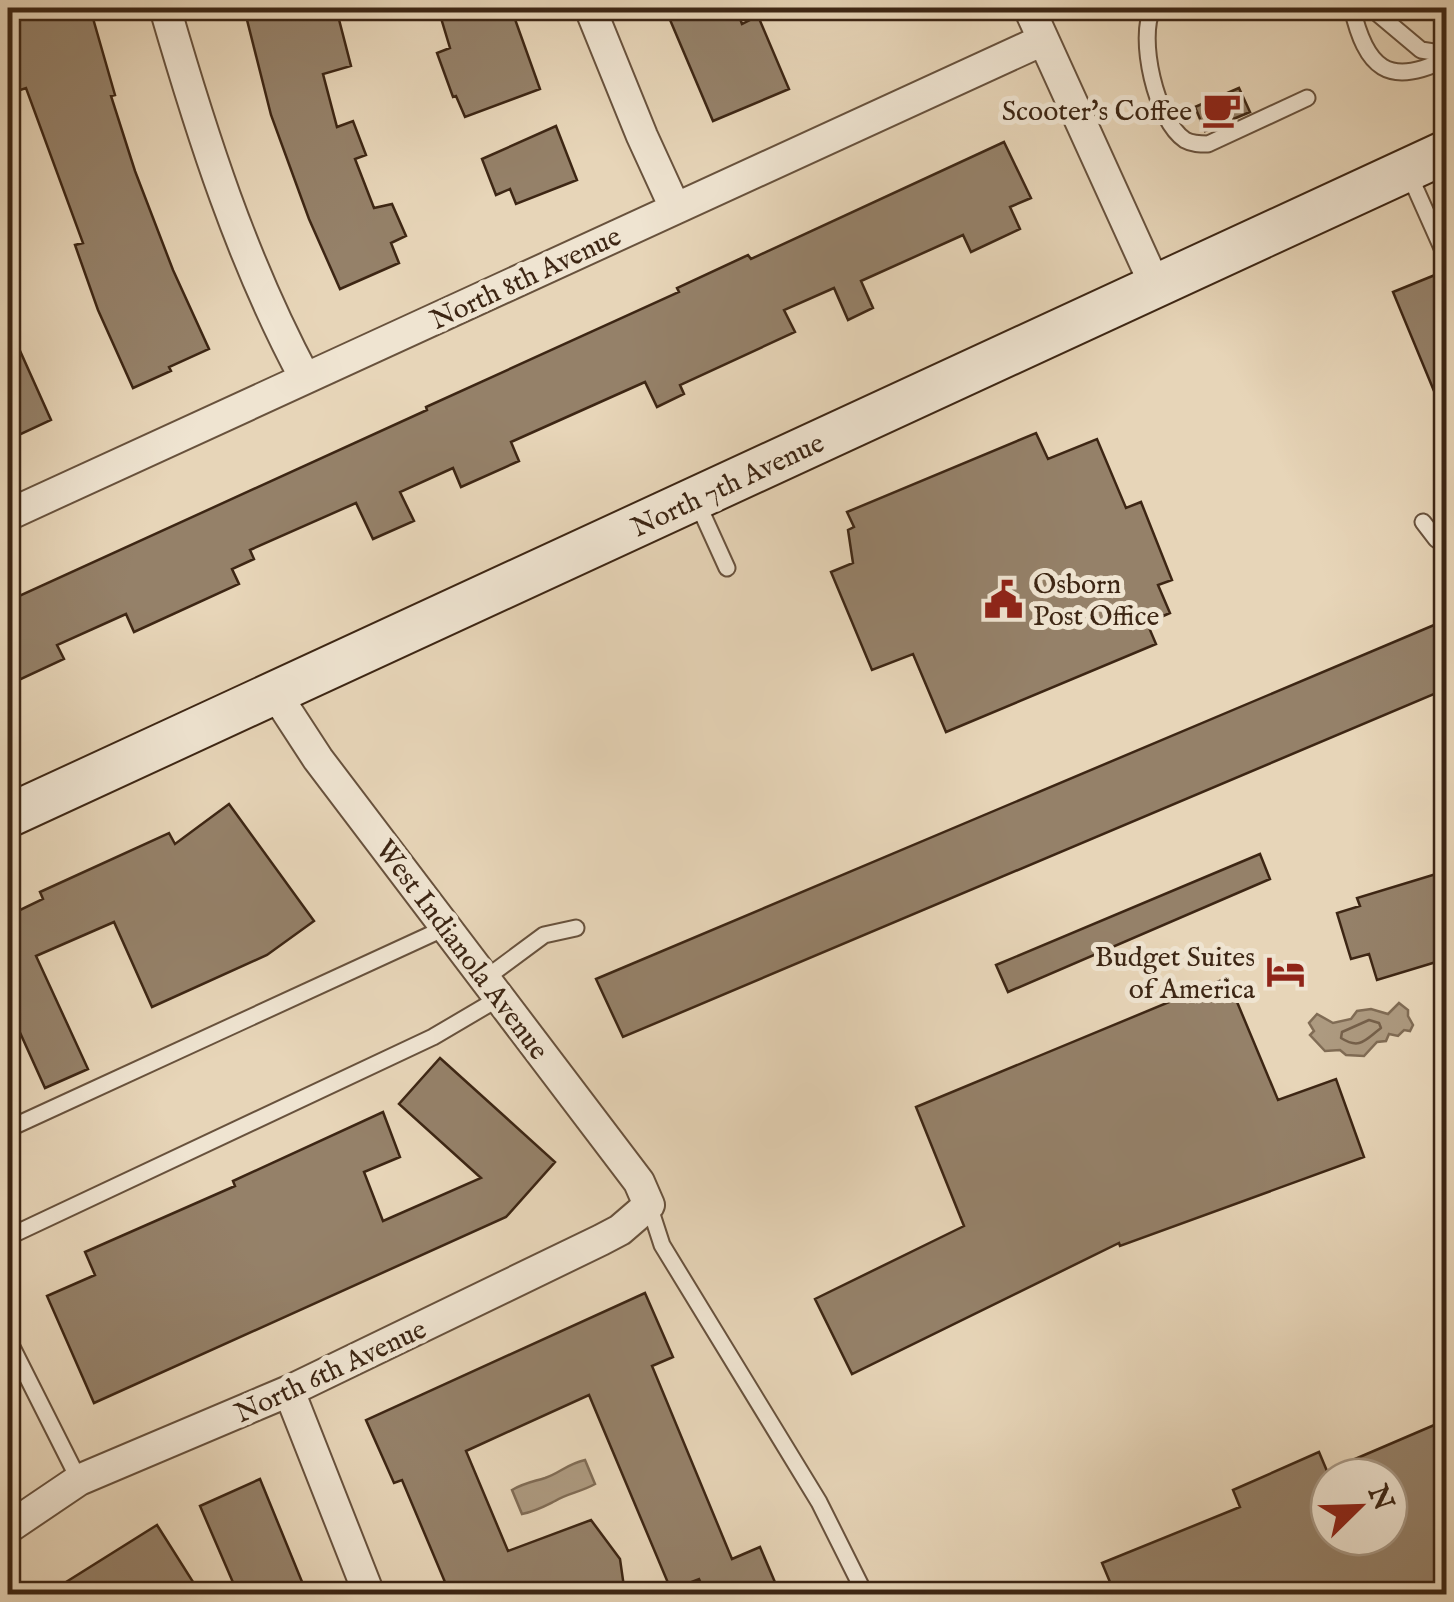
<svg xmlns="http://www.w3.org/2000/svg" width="1454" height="1602" viewBox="0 0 1454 1602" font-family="'IM FELL English',serif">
<rect width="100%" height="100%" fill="#e7d5b8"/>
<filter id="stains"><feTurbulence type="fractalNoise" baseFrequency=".002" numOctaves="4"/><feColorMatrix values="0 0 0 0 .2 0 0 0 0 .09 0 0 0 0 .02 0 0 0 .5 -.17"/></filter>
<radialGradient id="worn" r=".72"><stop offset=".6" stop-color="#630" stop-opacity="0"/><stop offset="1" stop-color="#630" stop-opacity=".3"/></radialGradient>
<path fill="#ad9a80" stroke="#806c55" stroke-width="2.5" d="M1399,1003L1408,1010V1016L1413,1025L1410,1031L1404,1030L1398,1036L1389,1034L1386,1041L1377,1042L1364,1056L1346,1055L1340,1050L1325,1051L1310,1035L1314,1031L1309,1023L1317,1014L1333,1023L1351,1019L1357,1011L1371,1009L1388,1014Z
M585,1460L595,1484C581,1492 568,1493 555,1501C543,1507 536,1511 522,1514L512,1490C524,1483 532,1482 545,1478C560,1473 567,1464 585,1460Z"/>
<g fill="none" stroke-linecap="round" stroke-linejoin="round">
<path stroke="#75604a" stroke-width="2.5" d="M1369,1020L1379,1023L1381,1028C1365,1040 1360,1050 1341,1038L1342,1032Z"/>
</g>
<path fill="#958169" stroke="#3d2614" stroke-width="2.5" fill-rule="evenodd" d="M8,8H90L115,95L111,96L135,171L173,270L209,349L169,367L171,371L133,388L98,310L75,245L83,243L26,88L8,94V58L18,56Z
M244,8H336L351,66L323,74L337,127L353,121L366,155L355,159L374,208L392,204L406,236L391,243L399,263L340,289L309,219L271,115Z
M438,8H511L540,89L465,117L456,96L453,97L437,53L450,48Z
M665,8H736L742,24L758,16L789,89L713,121Z
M1239,88L1250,112L1205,131L1195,107Z
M556,126L577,180L516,204L510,189L496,195L482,159Z
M1004,142L1031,198L1010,207L1020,229L971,252L963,235L861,281L873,308L848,320L834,288L784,310L795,332L680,385L684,394L657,407L645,382L511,442L519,461L461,487L453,468L400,492L414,521L373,539L356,503L250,550L254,559L232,569L239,584L134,632L126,614L57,645L64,659L8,685V601L427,410L426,407L679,292L677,288L748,255L751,259Z
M1435,275L1446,302V420L1393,292Z
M8,324L51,420L8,440Z
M1036,433L1048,459L1097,439L1126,508L1141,502L1172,580L1158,585L1170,613L1147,623L1156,644L946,732L913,654L872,670L831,572L853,563L848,530L854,527L847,512Z
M1446,620V689L623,1037L596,979Z
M229,804L314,921L267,955L152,1007L114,922L36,956L88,1069L45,1088L8,1006V894L16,912L43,899L40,892L169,833L175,844Z
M1260,854L1270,879L1008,992L996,965Z
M1446,871V959L1377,980L1369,954L1351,959L1337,913L1360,906L1357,898Z
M1227,978L1278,1100L1336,1079L1364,1157L1120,1246L1119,1243L852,1374L815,1299L964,1226L916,1107Z
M440,1058L555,1162L506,1217L94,1403L47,1296L95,1275L85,1252L235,1186L233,1181L383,1112L400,1157L364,1172L383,1221L481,1178L399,1104Z
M645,1293L673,1357L652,1366L732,1559L760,1547L780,1594H706L699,1579L671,1590L589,1395L466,1451L508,1551L591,1520L620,1559L625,1594H450L402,1480L394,1483L366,1420Z
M1446,1420V1594H1115L1102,1563L1240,1507L1233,1490L1319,1452L1327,1471ZM1329,1477H1389V1537H1329Z
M260,1479L307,1594H238L200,1506Z
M157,1525L195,1585L180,1594H47Z"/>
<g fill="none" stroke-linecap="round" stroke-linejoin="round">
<defs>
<path id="lane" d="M1153,8C1137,37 1156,121 1185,140C1192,144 1200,144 1208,144L1307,98
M1352,8C1366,68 1388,88 1446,59
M1371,8L1421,50L1446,54
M1034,20L1057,8
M1409,174L1446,257
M697,502L727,568
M1423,522L1436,539L1446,546
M486,978L544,935L576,928
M8,1129L447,927
M649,1205L662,1245L819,1502L865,1594
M8,1237L433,1037L501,997
M8,1339L79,1480"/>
<path id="street" d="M165,8C202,135 242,261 305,378
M590,8L642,136L675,208
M1029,8L1155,285
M8,515L1043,40
M289,1391L369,1594
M8,1528L79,1480L289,1391L601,1240L620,1230L649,1205L639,1182L318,759L275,693"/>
<path id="secondary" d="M8,816L1446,152"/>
</defs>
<use href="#lane" stroke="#68523d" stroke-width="19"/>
<use href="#street" stroke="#68523d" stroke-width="34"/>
<use href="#secondary" stroke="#3d2614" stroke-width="46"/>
<use href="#lane" stroke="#efe4d1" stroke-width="15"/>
<use href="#street" stroke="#efe4d1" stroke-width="30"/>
<use href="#secondary" stroke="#efe4d1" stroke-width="42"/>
</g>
<defs>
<symbol id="cafe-bare" viewBox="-9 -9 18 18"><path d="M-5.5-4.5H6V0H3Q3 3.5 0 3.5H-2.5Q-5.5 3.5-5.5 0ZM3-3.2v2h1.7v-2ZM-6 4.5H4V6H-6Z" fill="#8f2418" stroke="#efe4d1" stroke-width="2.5" paint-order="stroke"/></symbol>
<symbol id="civic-bare" viewBox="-9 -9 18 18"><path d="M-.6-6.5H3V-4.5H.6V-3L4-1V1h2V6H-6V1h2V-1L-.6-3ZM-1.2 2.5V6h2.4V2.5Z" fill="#8f2418" stroke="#efe4d1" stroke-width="2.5" paint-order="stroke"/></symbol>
<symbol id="hotel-bare" viewBox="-9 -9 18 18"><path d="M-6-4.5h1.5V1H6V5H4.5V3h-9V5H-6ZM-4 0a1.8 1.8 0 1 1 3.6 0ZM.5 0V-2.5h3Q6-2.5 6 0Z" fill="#8f2418" stroke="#efe4d1" stroke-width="2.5" paint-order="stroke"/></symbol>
</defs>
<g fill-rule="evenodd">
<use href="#cafe-bare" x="1194" y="82" width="55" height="55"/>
<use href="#civic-bare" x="976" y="572" width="55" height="55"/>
<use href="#hotel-bare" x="1258" y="944" width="55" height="55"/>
</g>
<g text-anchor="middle" stroke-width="10" stroke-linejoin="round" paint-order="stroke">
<g font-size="28" fill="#3d2614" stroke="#efe4d1" text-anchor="end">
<text x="1192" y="120">Scooter's Coffee</text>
<text x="1033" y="593" text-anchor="start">Osborn<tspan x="1033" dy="32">Post Office</tspan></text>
<text x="1255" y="966">Budget Suites<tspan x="1255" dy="32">of America</tspan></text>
</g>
<g font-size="28" fill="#3d2614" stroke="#efe4d1">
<text transform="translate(525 277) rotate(-25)" y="10">North 8th Avenue</text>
<text transform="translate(727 484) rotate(-25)" y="10">North 7th Avenue</text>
<text transform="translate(463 949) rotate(53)" y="10">West Indianola Avenue</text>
<text transform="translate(330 1370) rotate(-25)" y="10">North 6th Avenue</text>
</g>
</g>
<rect width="1454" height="1602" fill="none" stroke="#e7d5b8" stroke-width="40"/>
<rect x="10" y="10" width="1434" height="1582" fill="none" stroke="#3d2614" stroke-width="5"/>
<rect x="20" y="20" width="1414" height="1562" fill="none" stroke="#3d2614" stroke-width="2.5"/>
<g transform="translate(1359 1507) rotate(67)"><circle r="48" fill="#efe4d1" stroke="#a89885" stroke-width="2.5"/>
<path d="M0-8L18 38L0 25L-18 38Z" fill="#8f2418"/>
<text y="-15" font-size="28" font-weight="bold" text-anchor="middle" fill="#3d2614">N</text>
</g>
<rect width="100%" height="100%" filter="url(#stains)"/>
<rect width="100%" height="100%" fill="url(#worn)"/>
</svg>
